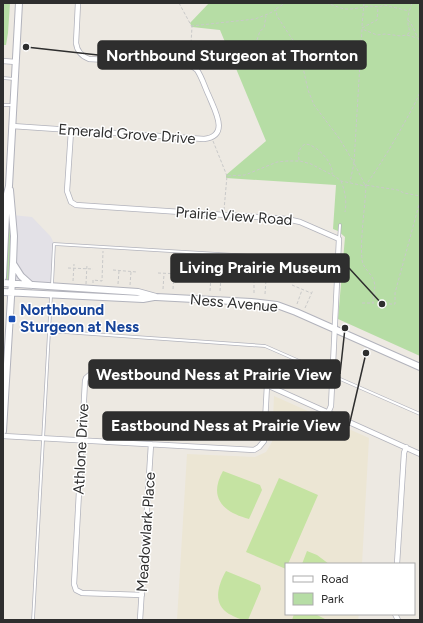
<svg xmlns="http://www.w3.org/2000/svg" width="423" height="623" viewBox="0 0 423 623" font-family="Figtree,sans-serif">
<rect width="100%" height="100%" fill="#ede9e2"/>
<path fill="#e3e1e7" d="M12,215L32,217L51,237L54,244L52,286L12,283Z"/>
<path fill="#ece6d4" d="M274,396L369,438L362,564H286V614H359L358,620H177L187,454L255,457L266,452L272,442Z"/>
<path fill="#b6dda5" d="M3,3H10L8,33L6,45H3Z
M209,3H420V356L338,319L345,237L338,231L333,229L336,185L226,178V175L266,141L220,30L192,27L190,23Z
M11,194L12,283H3Z"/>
<path fill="#c5e3a2" d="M223,471L260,485L262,490L249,519C223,512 208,498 223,471Z
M279,478L318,495L288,564H286V569L246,552Z
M307,551L317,555L329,564H302Z
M226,571L260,585L261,589L248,620C241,620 235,617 229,614C212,604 218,585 226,571Z
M294,614H315L327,620H292Z"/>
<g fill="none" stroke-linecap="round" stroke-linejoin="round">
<defs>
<path id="service" d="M3,78L14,79
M3,105H12
M339,239L340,225
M52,285L54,244L286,258L331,278H336
M49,331L265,346L420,414
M33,620L51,296"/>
<path id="minor" d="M3,61L16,62
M12,126L204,139C230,136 215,111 209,96C205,88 202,77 197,70C194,67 191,65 186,64L89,59C81,56 77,51 76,43L78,3
M71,131L67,191L71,202L76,205L287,219L300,222L339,239L331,406L328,413
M3,436L254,450L259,447L264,441L267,385
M397,564L404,453L406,447
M142,595L82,593L76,590L74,584L85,381L86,378L93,372L221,378L260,382L420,454
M395,614L398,620
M140,620L151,444"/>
<path id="secondary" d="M14,265L21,276L31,285
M3,277L7,194L9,186L19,3
M3,283L138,292L156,297L251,302L277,305L296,312L420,367
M3,292L143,299L154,297
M3,431L13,264L14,236L10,190"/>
</defs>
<use href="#service" stroke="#b2b3bc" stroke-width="3.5"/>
<use href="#minor" stroke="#b2b3bc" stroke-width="6"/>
<use href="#secondary" stroke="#b2b3bc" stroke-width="8"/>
<path stroke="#c9c9c9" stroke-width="1" stroke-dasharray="3 2" stroke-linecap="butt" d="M179,3L192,27L190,59
M326,3L344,9H352L371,6L379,7L384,5L409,11
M412,3C410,9 407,17 408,23C408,27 410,28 409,33L406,35L401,36L385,34L377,35L362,29L354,163L365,185L398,190L404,193L420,196
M276,9L285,3
M408,20C414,26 415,35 420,41
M191,26L255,19L268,14L276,10L277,16L296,45L304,72L308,90L314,105L339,138L354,163L350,182
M362,26L364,3
M362,28L377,20L378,7
M407,35L417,38
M257,40L260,31L264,28L266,16
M213,141L227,176
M299,160C298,153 299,148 305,144C316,144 334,163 332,174
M341,181C345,191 347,201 345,212
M366,185C365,210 360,236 362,260C363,268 370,272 373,279C377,286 373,295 373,303
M224,210L227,176L245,175L277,162L287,161H300L311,164L336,177L341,181L365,186C377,170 387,153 397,136C405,121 414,107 420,92
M68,268L93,269
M113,270L137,272
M158,273L181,274
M203,275L228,277
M248,278L272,280
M73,281L74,264
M93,283V280L102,281L103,251
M86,284L87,264
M118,284L119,271
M130,285L131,272
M292,285L311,293
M163,289L164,274
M173,289L174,274
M210,291L211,276
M220,291L221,277
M254,293V279
M265,294L266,280
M362,303H374
M297,304L302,290
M389,304H395V293L420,201
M305,308L313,290"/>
<use href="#service" stroke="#fff" stroke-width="2"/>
<use href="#minor" stroke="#fff" stroke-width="4.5"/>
<use href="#secondary" stroke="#fff" stroke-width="6"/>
</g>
<rect fill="#1a4fb4" stroke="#fff" stroke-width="1.5" x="8" y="315" width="8" height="8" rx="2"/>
<g text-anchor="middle" stroke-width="3" stroke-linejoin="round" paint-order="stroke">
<g font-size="15" fill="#2e2e2e" stroke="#fff">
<text transform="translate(127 134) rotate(4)" y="5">Emerald Grove Drive</text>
<text transform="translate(234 216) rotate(4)" y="5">Prairie View Road</text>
<text transform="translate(234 303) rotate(5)" y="5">Ness Avenue</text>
<text transform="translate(81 449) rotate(-87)" y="5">Athlone Drive</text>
<text transform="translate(146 532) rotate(-86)" y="5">Meadowlark Place</text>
</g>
<g font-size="15" font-weight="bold" fill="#164399" stroke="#fff" text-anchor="start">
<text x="20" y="315">Northbound<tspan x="20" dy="17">Sturgeon at Ness</tspan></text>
</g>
</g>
<path fill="none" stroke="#2e2e2e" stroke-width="1.5" d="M26 47L98 55M382 304L349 268M345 328L340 374M366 353L349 426"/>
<g fill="#2e2e2e" stroke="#fff" stroke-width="1.5">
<circle cx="26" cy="47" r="4"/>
<circle cx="382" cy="304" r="4"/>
<circle cx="345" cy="328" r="4"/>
<circle cx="366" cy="353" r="4"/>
</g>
<g fill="#2e2e2e" stroke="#2e2e2e" stroke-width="1.5">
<rect x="98" y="41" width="268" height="28" rx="4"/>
<rect x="171" y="254" width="178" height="28" rx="4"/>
<rect x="89" y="360" width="251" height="28" rx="4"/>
<rect x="103" y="412" width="246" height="28" rx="4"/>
</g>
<g font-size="16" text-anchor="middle" font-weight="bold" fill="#fff">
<text x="232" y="61">Northbound Sturgeon at Thornton</text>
<text x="260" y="273">Living Prairie Museum</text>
<text x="214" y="380">Westbound Ness at Prairie View</text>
<text x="226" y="431">Eastbound Ness at Prairie View</text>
</g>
<rect width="423" height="623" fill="none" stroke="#2e2e2e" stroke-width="8"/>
<rect x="285" y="563" width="130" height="52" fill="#ffffff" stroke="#ababab"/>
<rect x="293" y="576" width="20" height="6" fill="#ffffff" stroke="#ababab"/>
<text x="321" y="583" font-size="12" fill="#2e2e2e">Road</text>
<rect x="293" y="593" width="20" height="12" fill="#b6dda5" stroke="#ababab"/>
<text x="321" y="603" font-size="12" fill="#2e2e2e">Park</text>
</svg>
